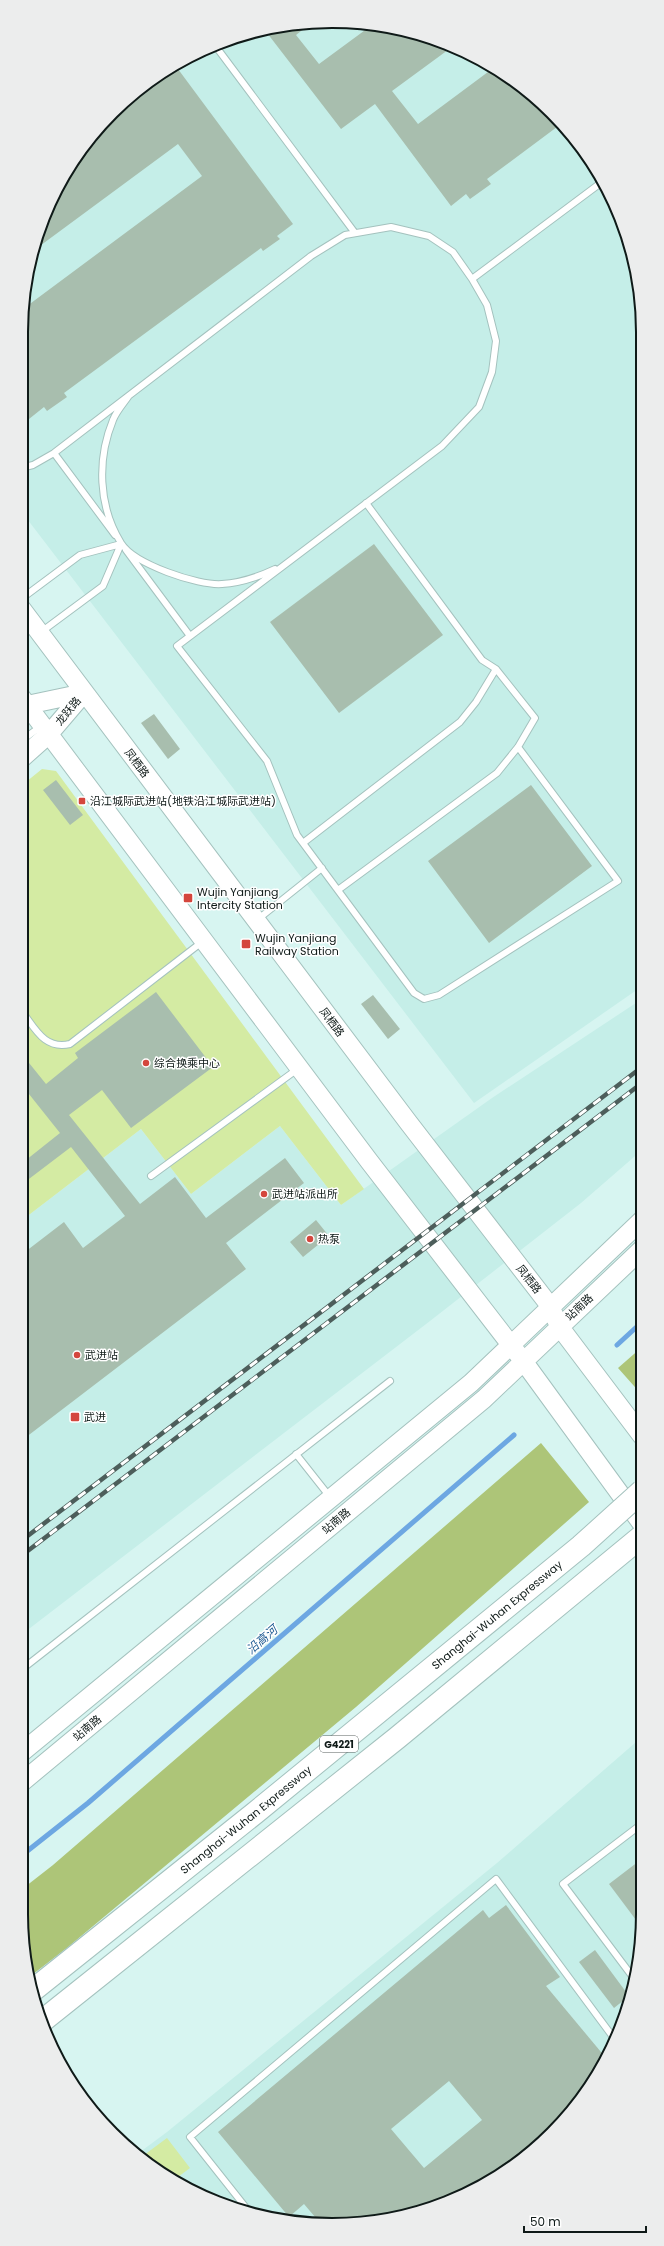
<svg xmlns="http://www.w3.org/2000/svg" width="664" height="2246" viewBox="0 0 664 2246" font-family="Poppins,'Noto Sans SC',sans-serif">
<rect width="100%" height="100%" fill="#d7f5f1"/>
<path fill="#c5eee8" d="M332,21L392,27L470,53L552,112L611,195L640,292L641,987L474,1103L21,511V332L27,272L45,213L73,159L112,112L159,74L213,45L271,27Z
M642,999V1150L581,1203L430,1321L21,1635V1221L141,1129L191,1194L280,1126L341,1205L492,1098Z
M643,1736V1914L637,1974L601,2070L566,2119L432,2209L372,2222L311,2224L251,2214L194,2193L136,2155L167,2132L497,1863Z"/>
<path fill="#d4eba3" d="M42,769L56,771L364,1189L341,1205L280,1126L191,1194L141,1129L21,1221V786Z
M167,2138L190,2168L174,2180L140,2158Z"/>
<path fill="#adc578" d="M642,1347V1395L618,1368Z
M541,1443L589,1502L356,1707L68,1947L28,1978L21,1914V1890L53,1865Z"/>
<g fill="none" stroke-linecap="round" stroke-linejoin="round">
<path stroke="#6da7e2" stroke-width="5" d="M617,1345L642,1322
M21,1856L88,1803L514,1435"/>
</g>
<path fill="#a8beae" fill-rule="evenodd" d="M311,23L296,35L319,64L372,25L392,27L452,47L392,91L418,124L492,69L552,112L561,124L487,179L491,184L470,199L466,194L451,206L375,104L341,129L264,29Z
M175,65L293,224L277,236L280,239L263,251L261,248L64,393L67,397L47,411L44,407L29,419L21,408V332L23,309L202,176L178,144L33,251L45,213L73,159L112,112L159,74Z
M374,544L443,635L339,713L270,622Z
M154,714L180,749L168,759L141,723Z
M56,780L83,815L70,825L43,790Z
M531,785L592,866L489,943L428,861Z
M156,992L213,1067L131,1128L102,1090L69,1115L140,1204L175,1177L206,1218L285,1158L304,1183L226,1243L246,1269L21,1441V1255L64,1222L83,1248L125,1216L71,1147L21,1185V1164L60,1133L21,1084V1053L46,1084L78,1058L75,1053Z
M373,995L400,1029L388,1039L361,1004Z
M316,1220L329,1236L303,1257L290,1242Z
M643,1858V1914L642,1928L609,1884Z
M506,1905L560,1977L546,1986L606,2058L601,2070L566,2119L522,2161L432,2209L372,2222L321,2224L304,2204L289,2217L218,2132L483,1910L489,1918ZM449,2081L482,2120L424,2168L391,2129Z
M595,1950L629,1996L614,2008L579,1962Z"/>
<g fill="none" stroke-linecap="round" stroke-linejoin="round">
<defs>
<path id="lane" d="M214,44L355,233
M472,279L602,182
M128,397C123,404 116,412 113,420C97,459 98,506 121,543C134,564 198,586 222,584C241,583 258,577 275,569
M54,453L115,535
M21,468L33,465L54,453L311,256L345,235L391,227L429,236L453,252L472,279L487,305L496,341L492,372L479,407L442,446L177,646L267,761L297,835L414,993L424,999L439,995L618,881L518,747
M366,503L482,660L496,669
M126,550L190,636
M21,599L80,555L121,544
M41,632L103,586L121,544
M21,741L40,727
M303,843L460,722L476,702L496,669L535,718L518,747L497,773L338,890
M257,920L322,868
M21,1010C35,1028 44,1050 70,1044L202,942
M151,1176L299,1068
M296,1454L330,1497
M21,1670L390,1381
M635,1980L563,1884L643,1823
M251,2214L190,2137L496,1879L613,2037"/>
<path id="secondary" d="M21,608L408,1122L550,1306L559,1326L642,1436
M21,697L369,1161L524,1362L642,1524
M21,710L27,705L84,693
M21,759L49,734L84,693
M21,1753L471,1383L642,1220
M21,1783L484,1399L642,1249"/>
<path id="highway" d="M41,2022L397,1738L642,1536"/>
</defs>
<use href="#lane" stroke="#a4c2be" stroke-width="8"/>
<use href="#secondary" stroke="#a4c2be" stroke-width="20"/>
<use href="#highway" stroke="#a4c2be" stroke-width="24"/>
<use href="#lane" stroke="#fff" stroke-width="6"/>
<use href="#secondary" stroke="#fff" stroke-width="18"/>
<use href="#highway" stroke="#fff" stroke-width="22"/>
<defs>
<path id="rail" d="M21,1541L642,1067
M21,1556L642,1083"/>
</defs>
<use href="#rail" stroke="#4d5e5b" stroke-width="4.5"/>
<use href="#rail" stroke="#fff" stroke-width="3" stroke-dasharray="9" stroke-linecap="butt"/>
<defs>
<g id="highway-bridge">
<path id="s1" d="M32,1991L255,1813L581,1546L642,1491"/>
</g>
</defs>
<use href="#highway-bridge" stroke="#a4c2be" stroke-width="24" stroke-linecap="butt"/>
<use href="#highway-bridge" stroke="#fff" stroke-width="22"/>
</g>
<g fill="#d4463d" stroke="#fff" stroke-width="1.5">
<rect x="78" y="797" width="8" height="8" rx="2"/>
<rect x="183" y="893" width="10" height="10" rx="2"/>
<rect x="241" y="939" width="10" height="10" rx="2"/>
<circle cx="146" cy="1063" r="4"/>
<circle cx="264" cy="1194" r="4"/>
<circle cx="310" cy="1239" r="4"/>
<circle cx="77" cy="1355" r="4"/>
<rect x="70" y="1412" width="10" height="10" rx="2"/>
</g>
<g text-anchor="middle" stroke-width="3" stroke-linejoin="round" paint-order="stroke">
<rect fill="#fff" stroke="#575f5d" stroke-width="1" x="320" y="1736" width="38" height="16" rx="3"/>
<g font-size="10" font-weight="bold" fill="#0f1a18">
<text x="339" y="1748">G4221</text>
</g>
<g font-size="11" fill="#0f1a18" stroke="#fff">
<text transform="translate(68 711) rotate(-50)" y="4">龙跃路</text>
<text transform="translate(137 763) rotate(53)" y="4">凤栖路</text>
<text transform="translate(332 1022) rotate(53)" y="4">凤栖路</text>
<text transform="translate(529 1279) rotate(52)" y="4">凤栖路</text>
<text transform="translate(579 1307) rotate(-43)" y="4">站南路</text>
<text transform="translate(336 1521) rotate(-40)" y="4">站南路</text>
<text dy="4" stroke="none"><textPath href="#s1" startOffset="598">Shanghai-Wuhan Expressway</textPath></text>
<text transform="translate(87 1728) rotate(-40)" y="4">站南路</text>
<text dy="4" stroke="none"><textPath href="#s1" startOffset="274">Shanghai-Wuhan Expressway</textPath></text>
</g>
<g font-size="11" fill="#0f1a18" stroke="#fff" text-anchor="start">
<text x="90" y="805">沿江城际武进站(地铁沿江城际武进站)</text>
<text x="197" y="896">Wujin Yanjiang<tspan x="197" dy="13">Intercity Station</tspan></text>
<text x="255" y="942">Wujin Yanjiang<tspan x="255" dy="13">Railway Station</tspan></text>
<text x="154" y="1067">综合换乘中心</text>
<text x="272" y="1198">武进站派出所</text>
<text x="318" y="1243">热泵</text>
<text x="85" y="1359">武进站</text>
<text x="84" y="1421">武进</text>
</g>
<g font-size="12" font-style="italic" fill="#1e5b92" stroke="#fff">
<text transform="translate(262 1640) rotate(-41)" y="4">沿高河</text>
</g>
</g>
<path d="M0 0H664V2246H0ZM332 28H332A304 304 0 0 1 636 332V1914A304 304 0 0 1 332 2218H332A304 304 0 0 1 28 1914V332A304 304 0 0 1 332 28Z" fill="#eceded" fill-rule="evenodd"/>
<path fill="none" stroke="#0f1a18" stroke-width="2" d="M332 28H332A304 304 0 0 1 636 332V1914A304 304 0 0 1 332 2218H332A304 304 0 0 1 28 1914V332A304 304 0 0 1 332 28Z"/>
<path d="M524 2226v6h122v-6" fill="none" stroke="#0f1a18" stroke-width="2"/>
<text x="530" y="2226" font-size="12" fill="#0f1a18" stroke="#ffffff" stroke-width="3" paint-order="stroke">50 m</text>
</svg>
